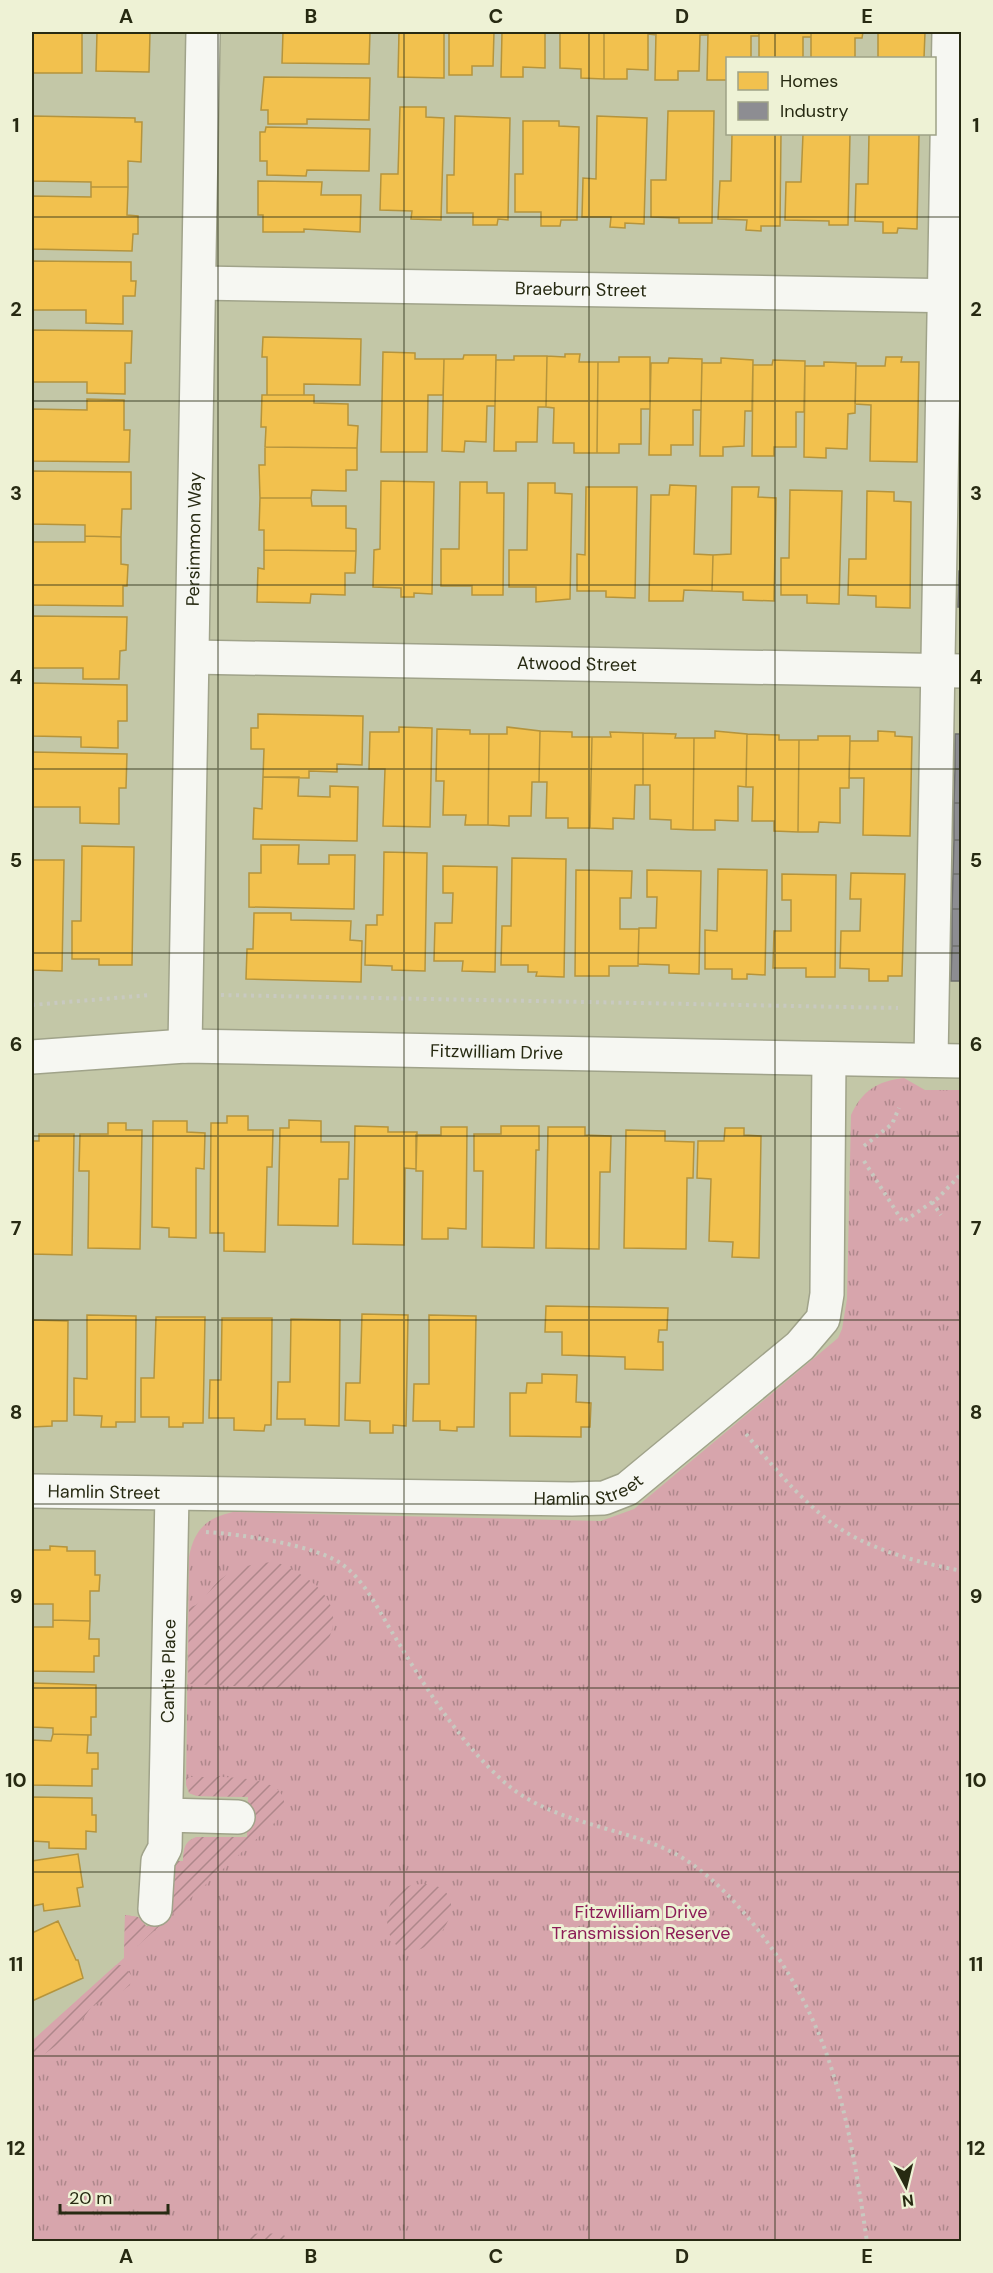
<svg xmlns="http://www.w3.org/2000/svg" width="993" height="2273" viewBox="0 0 993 2273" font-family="'DM Sans',sans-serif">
<defs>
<pattern id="grass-tufts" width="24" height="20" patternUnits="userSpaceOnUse" patternTransform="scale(1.5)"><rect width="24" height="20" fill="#d7a5ac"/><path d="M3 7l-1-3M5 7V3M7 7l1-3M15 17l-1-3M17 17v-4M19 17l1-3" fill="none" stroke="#ae878b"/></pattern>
<pattern id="garden-furrows" width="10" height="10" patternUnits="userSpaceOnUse" patternTransform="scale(1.5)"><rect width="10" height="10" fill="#d7a5ac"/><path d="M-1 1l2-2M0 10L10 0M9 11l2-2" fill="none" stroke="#ae878b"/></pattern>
</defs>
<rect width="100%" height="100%" fill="#c3c7a7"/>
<path fill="url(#grass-tufts)" d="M904,1078L925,1090H961V2241H32V2041L124,1958L125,1915L138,1917L147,1927L167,1909L169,1861H183C184,1849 184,1841 197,1837H247L248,1797L197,1796L189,1793L186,1785L189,1557C194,1530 206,1518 233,1512L601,1521L634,1509L838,1338L842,1329L847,1299L851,1115C862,1091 877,1081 904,1078Z"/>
<path fill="url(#garden-furrows)" d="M276,1562C322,1581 355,1612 316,1658C303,1673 295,1682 276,1688L188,1684L189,1607C202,1607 211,1586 221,1579C237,1566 256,1563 276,1562Z
M186,1777C210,1778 300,1769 282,1816L124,1958L125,1915L138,1917L147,1927L167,1909L169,1861H183C184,1849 184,1841 197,1837H247L248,1797L197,1796L189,1793Z
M431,1884C480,1897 428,1967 400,1948C381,1936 384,1899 403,1888C411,1884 422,1884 431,1884Z
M116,1965H124L131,1975L130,1985L117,1995L92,2006L72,2034L32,2063V2041Z
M262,2233L281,2234L296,2241H233L247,2235Z"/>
<path fill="#f2c14e" stroke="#b5943c" stroke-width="1.5" d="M32,32H82V73H32Z
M97,32H150L149,72L96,71Z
M283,32H370L369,64L282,63Z
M399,32H444V78L398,77Z
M449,32H494L493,66H472V75H449Z
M502,32H554L545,33V68L523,67V77H501Z
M554,32H604V79L581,78V69L560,68V33Z
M604,32H656V35L648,34V70L627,69V79H604Z
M656,32H708V35H700L699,71H678V80H655Z
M708,32H759V36H751V58H728V80H707Z
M759,32H811V37H803V58H759Z
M811,32H863L862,38H855V58H811Z
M878,32H925L924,58H878Z
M264,77L370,78L369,120L307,119V124H268V110H261Z
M400,107H426V117L444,118L441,220L411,219L412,211L380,210L381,174H398Z
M668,111H714L712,223H679V218L651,217V180H666Z
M32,116L135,118V122H142L141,162L128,161V187H91V182L32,181Z
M455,116L510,118L508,220L498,219L497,225H473V213H447V175H454Z
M597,116L647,118L644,224L625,223V228L610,227L611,217H582L583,178L596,179Z
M523,121H559V126L579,127L577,220H561L560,226H541V212H515V174H523Z
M266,127L370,129L369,171L307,170L306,176L267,175V161H260V132H265Z
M732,134H781L780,226H761V231L746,230L747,220L718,219L720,181H731Z
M803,134H850L848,225H829V221L785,220L786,182H801Z
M869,134H919L917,229L898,228L897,233H883V222L855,221L856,184H868Z
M258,181L322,182L321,195H361L360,232L304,229V232H263V215H258Z
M91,187H128L127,215L138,216V234H133L132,251L32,249V196L91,197Z
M32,261L131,262V281H136L135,296H123V324L86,323V310H32Z
M32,330L132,331L131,363H125V394L87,393V382H32Z
M263,337L361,339L360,385L304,384V395H267V357H262Z
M383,352L415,353V359H444L443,395H428L427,452H381Z
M565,354H580L579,362H598L597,453H574V443H553L554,408L546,407L547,356L565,357Z
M464,355H496L495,406H487L486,442L465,441L464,452L442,451L444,359H463Z
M514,356H547L546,407H538L537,442H516V451H494L496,360H514Z
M619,357H650V409H641V444H619V453H597L598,362H619Z
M886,357H902L901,362H919L917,462L870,461L871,405L855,404L856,366H885Z
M669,358L702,359L701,410H693V445H671V455H649L651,363H668Z
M721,358L753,360L752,411H745L744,446L723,447V456H700L702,363H721Z
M773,360L805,361L804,412H796V447H774V456H752L753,365H772Z
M824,362L856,363L855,413L848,414L847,449L826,448V458L804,457L805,366H824Z
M262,395H314V403L348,404V425L358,426L357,448L265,447L266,427H261Z
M87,399L124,400V430H130L129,462L32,461V409L87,410Z
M265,447L357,448V470H346V491L312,490L311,498H260L259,465H265Z
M32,471L131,472V509H122L121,537L85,536V525L32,524Z
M381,481L434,482L432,594L414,593V597H401V588L373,587L374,550L380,549Z
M460,482H487V493H504L503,595H472V586H441V549H459Z
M528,483H555V493L572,494L570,599L536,602V587H509V550H527Z
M670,485L696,486L694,554L713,555L712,591L684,590L683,601H649L651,495H669Z
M586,487H637L635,598L606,597V591H577V554L585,555Z
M732,487H759L758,497L776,498L774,601L743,600V592L712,591L713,555L731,554Z
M790,490L842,491L839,604L807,603V595H781V558H789Z
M867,491L894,492V501L911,502L910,608L876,607V596L848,595L849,559H866Z
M260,498H311L312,506H346V528L356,529V551L264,550V530H259Z
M85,536L121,537V564L128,565L127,586H123V606L32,605V542H85Z
M264,550L356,551L355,573H345V595L311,594L310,603L257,602L258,568L264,569Z
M32,616L127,617L126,650L120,651L119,679H83V668H32Z
M32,683L127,685V721H118V748L81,747V737L32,736Z
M258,714L363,716L362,765L337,764V772L309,771V778L263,777L264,749H251V728H258Z
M399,727L432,728L430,827L383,826L385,769H369L370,732H399Z
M507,727L540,731L539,782H532L531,816H509V826L488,825L489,734H507Z
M437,729L470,730V734H489L488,825H465L466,815H443L444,781H436Z
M540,731L572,732V737H592L590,828H568V818H546L547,782H539Z
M715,731L747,734L746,787L738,786V821L715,820V830H693L694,738H715Z
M878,731L895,732V736L912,737L910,836L863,835L864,778H849L850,741H878Z
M610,732L643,733V785H635L634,819L613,818V829L590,828L592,737H611Z
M643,733L676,734L675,738H694L693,830L671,829V820L650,819V785H643Z
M747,734L779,735V740H799L798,832L774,831V821H752L753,787H746Z
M818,736H850L849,788H840V823L819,822L818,832H798L799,740H818Z
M32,752L127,754L126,788H119V824L80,823V807H32Z
M263,777H299L298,796L330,797V786L358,787L357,841L253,839L254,808L262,809Z
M261,845H299L298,864H329V855H355L354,909L249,907V873H261Z
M82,846L134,847L132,965H99V959H72V921H81Z
M384,852L427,853L425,971L392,970V966L365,965L366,925H377V915H383Z
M512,858L566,859L564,977L536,976L537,972H528V965H501L502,926H511Z
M32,860H64L62,971L32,970Z
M443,866L497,867L495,972L462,971L463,961H434L435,923H452L453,893H443Z
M718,869L767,870L765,975L747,974V979H732V969H705V930L717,931Z
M576,870L632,871L631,898H620V929H639L638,966H609V976H575Z
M647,870L701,871L699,974L669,973V965L638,964L639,928H656L657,897H647Z
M851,873L905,874L902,976H888V981H869V969L840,968L841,931H860L861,899H850Z
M782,874L836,875L835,977H806V968H773L774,931H791V900H782Z
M254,913H291V920L351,921L350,940L362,941L361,982L246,979L247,949H253Z
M227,1116H248V1130H273L272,1167H267L265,1252L224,1251V1233H210L211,1123H227Z
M289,1120L321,1121V1142H349L348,1179H339L338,1226L278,1225L280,1128H289Z
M153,1121H187V1132L205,1133L204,1169L196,1168V1238L169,1237V1228L152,1227Z
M108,1123H126V1130H142L140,1249L88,1248L89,1171H79L80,1134H108Z
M355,1126L388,1127V1132H417L416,1169L405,1168L404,1245L353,1244Z
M501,1126H539V1150H536L534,1248L482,1247L483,1171H474V1134H501Z
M441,1127H467L466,1229L448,1228V1239H422L423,1171H416V1135H441Z
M548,1127H585V1135L611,1136L610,1172H600L599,1249L546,1248Z
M725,1128H744V1135L761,1136L759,1258L732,1257L733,1242L709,1241L711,1179L697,1178L698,1141H724Z
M626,1130L665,1131V1141L694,1142L693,1178H687L686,1249L624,1248Z
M39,1134H74L72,1255L32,1254V1141H39Z
M546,1306L668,1308L667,1330H659L658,1342H663V1370L625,1369V1357L562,1355V1332H545Z
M362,1314L408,1315L406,1426L393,1425V1433H370V1421L345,1420L346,1383H360Z
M87,1315L136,1316L135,1422H116V1427H101L102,1416L74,1415V1378L87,1379Z
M429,1315L476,1316L474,1427H457V1431L440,1430V1421H413L414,1384H429Z
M156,1317H205L203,1423H183V1427H169V1417H141V1378H154Z
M222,1318H272L271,1425H265L264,1431L234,1430V1418H209L210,1380H221Z
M291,1319L340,1320L339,1426L305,1425V1419H277L278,1382H290Z
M32,1320L68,1321L67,1421H52V1426L32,1427Z
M542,1374L577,1375L576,1402L591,1403L590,1427H581V1437L510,1436V1393H526L527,1383H542Z
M50,1546L67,1547V1551H95V1575H100L99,1591H90V1621L53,1620V1604H32V1550H50Z
M53,1620L90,1621L89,1639H99V1656H94V1672L32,1671V1627H53Z
M32,1683L96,1685V1717H91V1735L53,1734V1728L32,1727Z
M53,1734L88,1735L87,1753H98V1769H92V1786L32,1785V1740L51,1741Z
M32,1797L92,1798V1815H96V1832L86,1831V1849L49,1848V1842L32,1841Z
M78,1854L83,1887L77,1888L80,1906L44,1911L43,1904L32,1906V1861Z
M58,1921L76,1960H78L83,1978L32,2001V1933Z"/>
<path fill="#8d8d92" stroke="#6e6f6c" stroke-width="1.5" d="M959,571H962V607H958Z
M955,734H962V769H955Z
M955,769H962V803H954Z
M954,803H962V840H954Z
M954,840H962V874H953Z
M953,874H962V909H952Z
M952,909H962V946H952Z
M952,946H962V981H951Z"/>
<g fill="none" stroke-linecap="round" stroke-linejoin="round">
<defs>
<g id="minor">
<path id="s1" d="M200,283L962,296"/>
<path id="s2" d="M193,657L962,671"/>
<path id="s3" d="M185,1046L203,32"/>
<path id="s4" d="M32,1057L185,1046L962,1061"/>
<path d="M931,1060L949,32"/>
<path id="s5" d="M32,1491L572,1499L604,1498L627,1489L800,1346L823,1319L827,1294L829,1059"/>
<path d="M166,1815L238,1817"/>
<path id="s6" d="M155,1909L158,1861L165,1848L172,1494"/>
</g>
</defs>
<use href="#minor" stroke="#a0a38a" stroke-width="36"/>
<path stroke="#c8c9c0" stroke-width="4" stroke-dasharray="3 4.5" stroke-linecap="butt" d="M221,995L898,1008
M32,1005L151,995
M864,1146L892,1124L899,1108
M864,1161L903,1222L938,1198L962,1173
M932,1202L941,1215
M746,1434C772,1465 797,1496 829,1521C866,1549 916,1562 962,1571
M206,1532C239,1534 317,1545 343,1565C367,1583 379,1612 395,1637C425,1687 459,1741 502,1780C545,1820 609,1825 661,1847C697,1862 725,1890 750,1920C832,2019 849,2118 867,2242"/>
<use href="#minor" stroke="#f6f7f2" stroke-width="33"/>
</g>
<path fill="none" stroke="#272a12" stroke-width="1.5" stroke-opacity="0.55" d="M218,32V2242M404,32V2242M589,32V2242M775,32V58M775,134V2242M32,217H962M32,401H962M32,585H962M32,769H962M32,953H962M32,1136H962M32,1320H962M32,1504H962M32,1688H962M32,1872H962M32,2056H962"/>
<g text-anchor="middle" stroke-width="6" stroke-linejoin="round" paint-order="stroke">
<g font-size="18" fill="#272a12" stroke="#eef2d5">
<text dy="6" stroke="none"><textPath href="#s1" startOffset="381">Braeburn Street</textPath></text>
<text dy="6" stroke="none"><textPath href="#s3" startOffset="507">Persimmon Way</textPath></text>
<text dy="6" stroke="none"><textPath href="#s2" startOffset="384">Atwood Street</textPath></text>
<text dy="6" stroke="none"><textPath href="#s4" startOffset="465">Fitzwilliam Drive</textPath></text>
<text dy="6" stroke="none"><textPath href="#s5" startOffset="558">Hamlin Street</textPath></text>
<text dy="6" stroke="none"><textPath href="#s5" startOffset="72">Hamlin Street</textPath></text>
<text dy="6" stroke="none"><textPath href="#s6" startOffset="240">Cantie Place</textPath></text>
</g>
<g font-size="18" fill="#8c1c57" stroke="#eef2d5">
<text x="641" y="1918">Fitzwilliam Drive<tspan x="641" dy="21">Transmission Reserve</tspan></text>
</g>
</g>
<rect width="993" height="2273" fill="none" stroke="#eef2d5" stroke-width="66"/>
<rect x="726" y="57" width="210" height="78" fill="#eef2d5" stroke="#9ea287" stroke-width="1.5"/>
<rect x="738" y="72" width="30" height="18" fill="#f2c14e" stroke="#9ea287" stroke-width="1.5"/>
<text x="780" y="87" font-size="18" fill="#272a12">Homes</text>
<rect x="738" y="102" width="30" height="18" fill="#8d8d92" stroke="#9ea287" stroke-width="1.5"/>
<text x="780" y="117" font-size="18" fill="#272a12">Industry</text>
<g transform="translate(906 2186) rotate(173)" stroke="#eef2d5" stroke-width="4.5" paint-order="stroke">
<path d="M0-4.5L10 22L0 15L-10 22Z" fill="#272a12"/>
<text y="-9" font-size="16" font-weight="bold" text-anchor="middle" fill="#272a12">N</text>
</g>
<path d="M60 2204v9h108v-9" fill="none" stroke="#272a12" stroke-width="3"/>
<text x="69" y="2204" font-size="18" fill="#272a12" stroke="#eef2d5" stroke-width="4.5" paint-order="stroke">20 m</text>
<rect x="33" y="33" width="927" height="2207" fill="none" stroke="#272a12" stroke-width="2"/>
<g font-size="20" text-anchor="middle" font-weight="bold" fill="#272a12">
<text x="126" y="23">A</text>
<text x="311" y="23">B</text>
<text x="496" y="23">C</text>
<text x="682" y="23">D</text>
<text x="867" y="23">E</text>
<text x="16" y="132">1</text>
<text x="976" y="132">1</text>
<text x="16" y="316">2</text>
<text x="976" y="316">2</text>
<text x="16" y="500">3</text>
<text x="976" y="500">3</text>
<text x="16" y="684">4</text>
<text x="976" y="684">4</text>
<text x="16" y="867">5</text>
<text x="976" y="867">5</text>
<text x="16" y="1051">6</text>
<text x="976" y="1051">6</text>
<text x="16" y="1235">7</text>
<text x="976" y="1235">7</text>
<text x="16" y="1419">8</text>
<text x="976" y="1419">8</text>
<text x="16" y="1603">9</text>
<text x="976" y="1603">9</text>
<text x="16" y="1787">10</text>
<text x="976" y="1787">10</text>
<text x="16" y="1971">11</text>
<text x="976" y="1971">11</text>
<text x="16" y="2155">12</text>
<text x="976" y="2155">12</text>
<text x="126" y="2263">A</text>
<text x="311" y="2263">B</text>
<text x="496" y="2263">C</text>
<text x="682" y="2263">D</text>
<text x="867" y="2263">E</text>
</g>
</svg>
